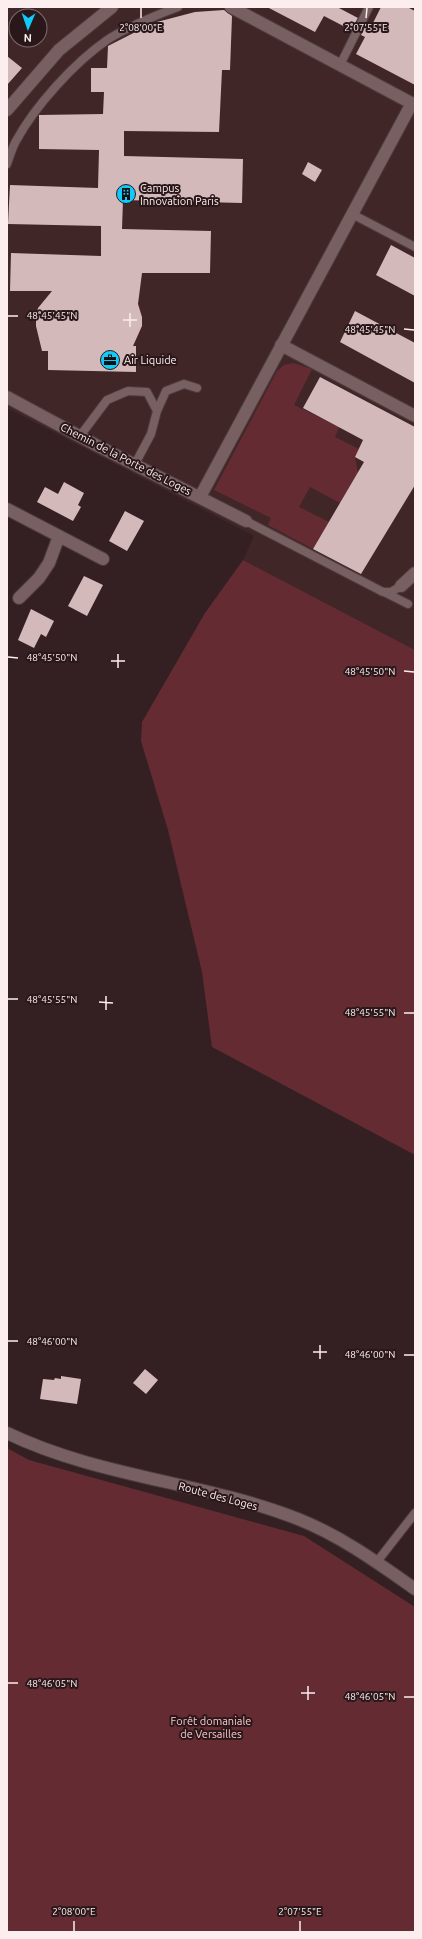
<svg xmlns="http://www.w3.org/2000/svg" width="422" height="1939" viewBox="0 0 422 1939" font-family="Ubuntu,sans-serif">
<rect width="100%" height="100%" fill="#342022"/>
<path fill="#412628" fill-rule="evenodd" d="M7,7H415V650L243,560L254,536L7,408ZM16,16H40V40H16Z"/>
<path fill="#642b33" d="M293,363L312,369L294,405L339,427L335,437L359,449L355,457L358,473L340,503L310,487L299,507L329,522L313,549L268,525L271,518L214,490L277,371L284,365Z
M243,560L415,650V1155L212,1047L202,972L168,830L141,741L142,722L205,613Z
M7,1448L29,1460L304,1536L415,1607V1932H7Z"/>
<path fill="#d4b9bb" d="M267,7H337L358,18L351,30L324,16L315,32Z
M381,7H407L415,11V85L356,54L365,37L361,35L367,23L372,25Z
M224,10L232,16L230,70H222L219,132L124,131V156L243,159L242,203L123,200L122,229L211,231L210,273H142L138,304L142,317V326L133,346H136V372L48,370V351H42L36,326V318L38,308L52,291H10L11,253L101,256V226L8,224L10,185L98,188L99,150L39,149V115L103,114L104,92H91V68H107L108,46L153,23L195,12Z
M7,56L22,68L7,85Z
M308,162L322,170L315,182L302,174Z
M391,245L415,258V296L376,275Z
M355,311L415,343V383L340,342Z
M320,377L415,427V485L361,574L313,549L364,462L355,457L363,440L303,408Z
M64,482L84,493L78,505L81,507L73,521L37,502L45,487L58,494Z
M125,511L144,521L127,551L109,541Z
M84,576L103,585L87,616L68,606Z
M31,609L54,621L46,637L41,634L34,648L18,640Z
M145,1369L158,1380L146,1394L133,1383Z
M61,1376L81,1379L77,1404L40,1399L43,1379L54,1380L55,1378L61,1379Z"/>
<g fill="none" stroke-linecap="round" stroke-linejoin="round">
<defs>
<path id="service" d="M340,65L369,7
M7,164C10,156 12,148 16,141C35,106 74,63 107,40C129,26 154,16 178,7
M352,214L415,247
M80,436L107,400L128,391L147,392L157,411
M135,464L151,434L157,411L166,391L184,384L197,388
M246,521L383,592H391L401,586
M384,592L408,604
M376,1563L415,1513"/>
<path id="minor" d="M231,7L415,105
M281,345L415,416
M7,397L96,445L246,521
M200,497L412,103
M7,509L103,559
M401,586L415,573
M19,598L39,578L49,563L59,536"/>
<path id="tertiary" d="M7,110L59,50L112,7
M7,1433C98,1477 204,1482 298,1519C341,1536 378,1563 415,1589"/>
</defs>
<use href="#service" stroke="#4c3c3e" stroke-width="10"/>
<use href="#minor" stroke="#4c3c3e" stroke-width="14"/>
<use href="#tertiary" stroke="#4c3c3e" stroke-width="14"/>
<use href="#service" stroke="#786062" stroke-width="8"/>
<use href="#minor" stroke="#786062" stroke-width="12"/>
<use href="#tertiary" stroke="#786062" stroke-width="12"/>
</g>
<path fill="none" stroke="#fceeef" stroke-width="1.5" d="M141,18V8M366,18L367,8M8,316H18M123,320H137M130,327V313M404,329L414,330M8,657L18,658M111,661H125M118,668V654M404,671L414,672M8,999H18M99,1002L113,1003M106,1010V996M404,1013H414M8,1341H18M313,1352H327M404,1355H414M320,1359V1345M8,1683H18M301,1693H315M404,1697H414M308,1700V1686M74,1931V1921M300,1931V1921"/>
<defs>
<symbol id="building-disc" viewBox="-11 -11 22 22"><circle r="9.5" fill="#10cafa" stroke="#2a1719"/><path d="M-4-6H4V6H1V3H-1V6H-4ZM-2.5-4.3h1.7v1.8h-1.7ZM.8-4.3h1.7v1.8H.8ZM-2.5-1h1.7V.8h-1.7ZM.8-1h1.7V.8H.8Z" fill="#111"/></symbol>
<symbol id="office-disc" viewBox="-11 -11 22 22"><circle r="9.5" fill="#10cafa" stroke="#2a1719"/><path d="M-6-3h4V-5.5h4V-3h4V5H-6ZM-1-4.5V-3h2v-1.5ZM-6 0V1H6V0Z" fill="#111"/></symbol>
</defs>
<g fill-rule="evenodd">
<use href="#building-disc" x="115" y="183" width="22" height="22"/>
<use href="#office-disc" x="99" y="349" width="22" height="22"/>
</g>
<g text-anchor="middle" stroke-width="4" stroke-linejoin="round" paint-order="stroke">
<g font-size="11" fill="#fceeef" stroke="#2a1719" text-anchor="start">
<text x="140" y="192">Campus<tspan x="140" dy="13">Innovation Paris</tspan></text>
<text x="124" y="364">Air Liquide</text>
</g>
<g font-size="11" fill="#fceeef" stroke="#2a1719">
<text transform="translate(126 459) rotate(27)" y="4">Chemin de la Porte des Loges</text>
<text transform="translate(218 1496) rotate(15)" y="4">Route des Loges</text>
</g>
<g font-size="11" fill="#fac6ca" stroke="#2a1719">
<text x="211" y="1725">Forêt domaniale<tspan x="211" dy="13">de Versailles</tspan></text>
</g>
</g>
<g font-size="10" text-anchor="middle" fill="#fceeef" stroke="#2a1719" stroke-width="4" stroke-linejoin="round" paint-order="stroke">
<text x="141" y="31">2°08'00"E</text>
<text x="366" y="31">2°07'55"E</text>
<text x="52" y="319">48°45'45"N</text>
<text x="370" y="333">48°45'45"N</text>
<text x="52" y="661">48°45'50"N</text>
<text x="370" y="675">48°45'50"N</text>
<text x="52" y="1003">48°45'55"N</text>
<text x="370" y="1016">48°45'55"N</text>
<text x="52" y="1345">48°46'00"N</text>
<text x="370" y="1358">48°46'00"N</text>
<text x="52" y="1687">48°46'05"N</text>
<text x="370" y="1700">48°46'05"N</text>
<text x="74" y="1915">2°08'00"E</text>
<text x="300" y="1915">2°07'55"E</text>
</g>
<rect width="422" height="1939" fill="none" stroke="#fceeef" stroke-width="16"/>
<g transform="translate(28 28) rotate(182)"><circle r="19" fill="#2a1719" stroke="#7e6d6f"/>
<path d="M0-3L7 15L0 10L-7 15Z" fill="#10cafa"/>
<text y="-6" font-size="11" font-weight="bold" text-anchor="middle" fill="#fceeef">N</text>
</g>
</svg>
